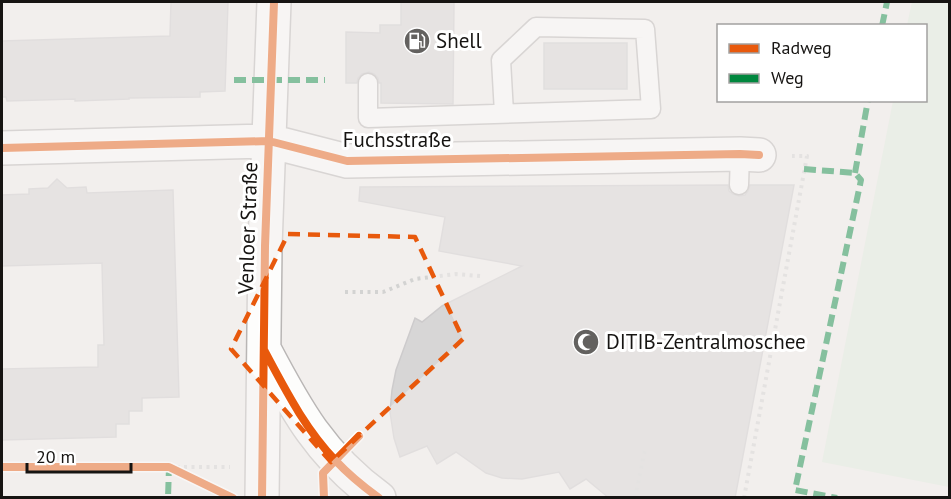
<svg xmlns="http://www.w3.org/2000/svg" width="951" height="499" viewBox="0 0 951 499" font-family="'PT Sans',sans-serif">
<rect width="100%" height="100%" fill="#f2efed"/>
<path fill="#e0eddf" d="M912,2H949V487L822,462L893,101L926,100V26L907,25Z"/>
<path fill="#d7d6d6" stroke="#cdcbcc" stroke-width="1.5" d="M171,2H228L225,91L200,92V97L129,98V99L75,101V99L7,101L6,97H2V41L170,36Z
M401,2H454L453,104L381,103V83H379L378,78L374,74L369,72L362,74L358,78L357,83H346V32L380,33V25H401Z
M544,43H627V89H544Z
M57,179L67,188L86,187L87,193L173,190L179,397L142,398V411H129V424H116V437L2,440V369L98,367V345H104L102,263L2,266V195L29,194V189L48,188Z
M728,185L729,191L733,194L739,196L745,195L748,191L750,185H794L735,498H609L586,479L570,489L559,472L522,479L502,478L486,473L456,452L437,464L427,446L400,457L394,438L390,412L392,390L396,370L415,318L422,322L442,306L522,266L439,251L445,217L359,201L360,187Z"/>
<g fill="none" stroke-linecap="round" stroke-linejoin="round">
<defs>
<path id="service" d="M368,83V118L651,109L645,29L536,27L501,60L504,113
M739,185L740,154"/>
<path id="minor" d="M2,148L269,141L347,161L740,154L759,155
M264,349C296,410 321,456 379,498
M262,498L265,246L274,2"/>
</defs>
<use href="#service" stroke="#b9b6b5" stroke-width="21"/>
<use href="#minor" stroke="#b9b6b5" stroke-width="36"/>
<path stroke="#d3d3d2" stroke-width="4" stroke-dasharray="3 4.5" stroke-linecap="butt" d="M345,292H383L415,279L456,274L480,276
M169,467H230
M635,498L645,450
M744,498L807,156H792"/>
<use href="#service" stroke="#fdfdfc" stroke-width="18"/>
<use href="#minor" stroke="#fdfdfc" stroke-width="33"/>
<path stroke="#00873e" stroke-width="6" stroke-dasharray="12 6" stroke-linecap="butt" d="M882,26L887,2
M234,80H325
M804,169L855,173L861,180L795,490L837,498
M855,173L868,100
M166,467H169L168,498"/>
<defs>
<path id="cycleway" d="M2,148L269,141L347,161L740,154L759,155
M264,350C285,389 305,429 336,461C349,475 364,487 379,498
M2,467H169L233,498
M262,498L265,246L274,2
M324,498L323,473L359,436"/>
</defs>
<use href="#cycleway" stroke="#fff" stroke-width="11"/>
<use href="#cycleway" stroke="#e8590c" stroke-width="8"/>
</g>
<path d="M0 0H951V499H0ZM288,234L415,237L463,339L331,462L231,349Z" fill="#f2efed" fill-opacity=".55" fill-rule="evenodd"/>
<path fill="none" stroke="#e8590c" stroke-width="4.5" stroke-dasharray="12 8" stroke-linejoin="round" d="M288,234L415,237L463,339L331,462L231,349Z"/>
<defs>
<symbol id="fuel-disc" viewBox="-11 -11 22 22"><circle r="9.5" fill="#63615f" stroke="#fff"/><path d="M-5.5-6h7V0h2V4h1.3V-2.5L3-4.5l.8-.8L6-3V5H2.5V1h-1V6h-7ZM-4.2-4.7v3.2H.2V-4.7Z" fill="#fff"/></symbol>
<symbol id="mosque-disc" viewBox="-11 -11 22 22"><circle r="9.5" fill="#63615f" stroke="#fff"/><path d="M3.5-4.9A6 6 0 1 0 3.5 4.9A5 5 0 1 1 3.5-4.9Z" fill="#fff"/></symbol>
</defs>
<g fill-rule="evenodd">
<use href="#fuel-disc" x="402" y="26" width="30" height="30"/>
<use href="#mosque-disc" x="571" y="327" width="30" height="30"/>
</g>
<g text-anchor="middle" stroke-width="6" stroke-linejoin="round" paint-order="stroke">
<g font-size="21" fill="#161412" stroke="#fff" text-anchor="start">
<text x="436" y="48">Shell</text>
<text x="606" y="349">DITIB-Zentralmoschee</text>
</g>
<g font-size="21" fill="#161412" stroke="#fff">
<text x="397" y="147">Fuchsstraße</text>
<text transform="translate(248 228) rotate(-88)" y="7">Venloer Straße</text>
</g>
</g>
<rect width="951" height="499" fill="none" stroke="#161412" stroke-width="6"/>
<rect x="717" y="24" width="210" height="78" fill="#ffffff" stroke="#a2a1a0" stroke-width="1.5"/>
<rect x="729" y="44" width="30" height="9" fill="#e8590c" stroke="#a2a1a0" stroke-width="1.5"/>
<text x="771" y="54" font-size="18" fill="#161412">Radweg</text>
<rect x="729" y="74" width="30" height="9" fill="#00873e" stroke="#a2a1a0" stroke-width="1.5"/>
<text x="771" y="84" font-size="18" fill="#161412">Weg</text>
<path d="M27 463v9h104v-9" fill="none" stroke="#161412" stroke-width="3"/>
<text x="36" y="463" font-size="18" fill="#161412" stroke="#ffffff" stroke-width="4.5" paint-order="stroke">20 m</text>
</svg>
